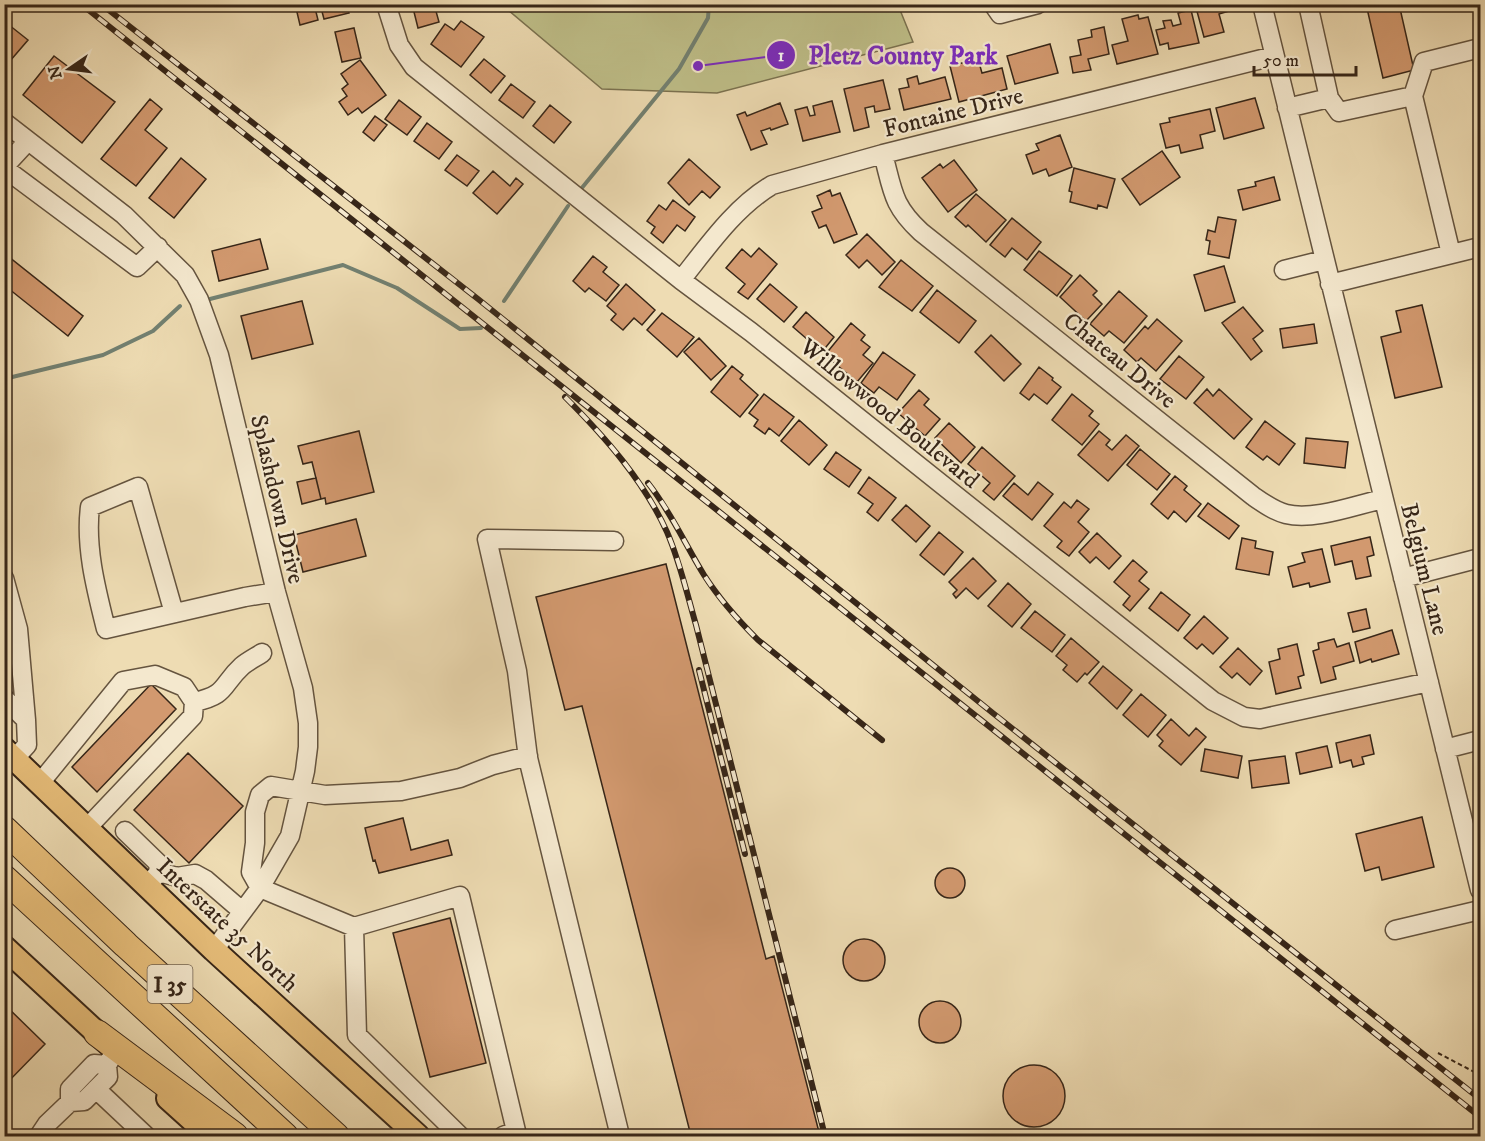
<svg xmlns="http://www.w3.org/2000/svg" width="1485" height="1141" viewBox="0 0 1485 1141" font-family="'IM FELL DW Pica',serif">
<rect width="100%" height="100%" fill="#eedcb3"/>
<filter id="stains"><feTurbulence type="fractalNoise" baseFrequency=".00333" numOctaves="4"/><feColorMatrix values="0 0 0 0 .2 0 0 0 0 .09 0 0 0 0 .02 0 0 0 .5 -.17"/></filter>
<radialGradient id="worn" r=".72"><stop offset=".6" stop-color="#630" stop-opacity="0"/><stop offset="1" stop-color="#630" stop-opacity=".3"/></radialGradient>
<path fill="#bfbf89" stroke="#7b7250" stroke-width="1.5" d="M502,5H898L913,42L717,93L602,89Z"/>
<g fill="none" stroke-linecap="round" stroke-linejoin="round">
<path stroke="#728071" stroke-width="4" d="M581,189L679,69L708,18L709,4
M210,299L343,265L397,288L460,329L481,328
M504,301L568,206
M4,379L103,355L153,331L180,306"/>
</g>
<path fill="#d2996f" stroke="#372618" stroke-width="1.5" d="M309,4H314L318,20L300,25L296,8Z
M320,4H346L349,13L324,19Z
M412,4H434L439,22L418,28Z
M1195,4H1238L1239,8L1219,14L1224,32L1204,37Z
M1366,4H1399L1414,70L1383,78Z
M1191,10L1199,43L1169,49L1168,43L1160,45L1156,30L1165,28L1163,21L1171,20L1173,26L1181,24L1178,13Z
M1138,15L1139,19L1148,17L1158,54L1117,64L1112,45L1128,41L1122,19Z
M4,21L28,40L4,68Z
M461,21L484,37L461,67L431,44L445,24L454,30Z
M1104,27L1109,54L1088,59L1091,70L1073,73L1070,57L1081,55L1078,40L1092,37L1091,30Z
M354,28L361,58L342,62L335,32Z
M1050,44L1058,73L1015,84L1007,56Z
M54,56L115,102L82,143L23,95Z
M484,59L505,76L491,93L470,75Z
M978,59L982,73L1002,68L1007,89L959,102L950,66Z
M360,60L386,95L362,113L358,108L348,115L339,102L347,96L342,89L348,84L341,74Z
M917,76L919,84L945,77L951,99L904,110L899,89L909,87L907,79Z
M883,80L890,109L875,112L874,106L865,108L869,127L854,131L844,89Z
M511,84L535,102L523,118L499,100Z
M1255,98L1264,128L1224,139L1216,108Z
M150,99L162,109L145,130L167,148L136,186L101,159Z
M399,100L421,117L407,135L385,119Z
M832,101L840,132L803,141L795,110L807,107L810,116L815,115L813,106Z
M780,103L788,124L771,130L770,128L761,131L767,144L751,150L737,115L745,112L747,116Z
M550,105L571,122L554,143L533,126Z
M1210,109L1215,131L1200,135L1203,148L1181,153L1179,145L1166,148L1160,124L1170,122L1169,118Z
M375,116L387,125L374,141L363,132Z
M427,123L452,142L439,159L414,141Z
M1060,135L1072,167L1049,176L1046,169L1033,174L1026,155L1039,150L1036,144Z
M1162,151L1180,177L1140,205L1122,179Z
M457,155L479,171L467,186L445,170Z
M181,158L206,179L174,218L149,198Z
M689,159L720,187L710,198L702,191L689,205L668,183Z
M954,160L977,190L948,212L922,178L940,164L943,168Z
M1074,168L1115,179L1107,208L1098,205L1097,209L1070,202L1072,192L1069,191Z
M493,171L510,186L516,178L523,184L497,214L473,193Z
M1274,177L1280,200L1243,210L1238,190L1256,186L1255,182Z
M830,190L832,196L840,193L857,234L834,243L826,225L819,228L812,212L822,208L817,196Z
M976,194L1006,220L986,242L968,225L966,227L955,217Z
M673,200L695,217L685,231L677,225L663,243L651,233L655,227L647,221L659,205L666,210Z
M1218,217L1236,220L1229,258L1208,254L1210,241L1206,240L1208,230L1215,232Z
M1012,218L1041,242L1027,260L1012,248L1005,257L990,245Z
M867,234L895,262L882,275L867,260L859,268L846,255Z
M260,239L268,269L219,281L212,251Z
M759,248L777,264L748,299L738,292L745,284L726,268L742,249L751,257Z
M1039,251L1072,276L1057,296L1024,270Z
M4,253L83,316L68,336L4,285Z
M593,256L607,267L603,272L619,285L606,301L589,288L585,292L573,281Z
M901,260L933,286L912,311L879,287Z
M1224,266L1235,302L1205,311L1194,275Z
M1080,275L1097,291L1093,295L1102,304L1086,321L1060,297Z
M626,284L655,310L642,325L634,318L623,330L611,320L616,314L607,306Z
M770,284L797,307L784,322L757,299Z
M937,290L976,321L959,343L920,312Z
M1119,291L1147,316L1124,343L1109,331L1104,336L1090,324Z
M302,301L313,344L252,359L241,316Z
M1422,305L1442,387L1395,398L1381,337L1401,332L1396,311Z
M1243,307L1263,331L1253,339L1262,351L1251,360L1222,323Z
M806,312L834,337L822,352L793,327Z
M662,313L694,337L677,357L647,330Z
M1157,319L1182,341L1156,371L1141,358L1137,362L1124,350L1145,326L1148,329Z
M851,323L865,335L861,340L870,347L863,355L873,363L857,382L825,355Z
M1314,324L1317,343L1283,348L1280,329Z
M991,335L1021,364L1004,381L975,352Z
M699,338L726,366L711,380L684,352Z
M883,352L915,375L897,400L879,387L874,393L861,383Z
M1179,356L1204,377L1186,399L1160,379Z
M732,366L743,375L740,379L758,395L740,417L711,392Z
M1039,367L1053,378L1052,380L1061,387L1047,404L1034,394L1029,400L1020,393Z
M1207,389L1213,396L1219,389L1252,419L1234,439L1194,403Z
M919,390L929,399L924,405L940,419L925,436L898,413Z
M764,394L794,417L779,436L769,428L765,434L754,426L758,420L749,413Z
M1072,394L1093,411L1089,416L1099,424L1082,445L1052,420Z
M799,420L827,445L809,465L781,441Z
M1265,421L1295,444L1279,465L1267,456L1263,460L1246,447Z
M949,423L975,447L961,463L935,438Z
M359,431L374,492L326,504L325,498L321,499L312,462L303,464L298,446Z
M1099,431L1110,440L1106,445L1112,450L1126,435L1139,446L1108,481L1078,455Z
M1306,438L1348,442L1345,468L1304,463Z
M982,447L1015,476L994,500L983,491L990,483L968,464Z
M1140,449L1170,474L1157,490L1127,465Z
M836,452L861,470L849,487L824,469Z
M1175,476L1187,486L1184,490L1201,504L1186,522L1174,511L1168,519L1151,504Z
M869,477L896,498L878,521L867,512L873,504L858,493Z
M316,478L321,499L302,504L297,482Z
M1038,482L1053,494L1032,520L1003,496L1014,483L1028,495Z
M1077,500L1089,509L1078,522L1089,532L1069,556L1057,547L1062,541L1044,526L1064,502L1071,508Z
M1208,503L1239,526L1229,539L1198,516Z
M906,505L930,526L916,542L892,520Z
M356,519L366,556L303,572L294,535Z
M939,532L963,552L944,575L920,555Z
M1097,533L1121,556L1109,569L1096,557L1090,563L1079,552Z
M1370,537L1374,555L1367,557L1371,576L1356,579L1352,561L1335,565L1331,546Z
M1242,538L1256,541L1255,548L1273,552L1269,575L1236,569Z
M1322,549L1330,582L1310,587L1309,583L1293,587L1288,567L1305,562L1302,553Z
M973,558L996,581L978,599L966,588L956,598L953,594L957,590L949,582Z
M1133,560L1147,572L1139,581L1149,589L1130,611L1123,605L1130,596L1114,582Z
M666,564L766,959L774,956L820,1136H691L582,706L565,710L536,597Z
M1008,583L1031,604L1012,627L988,606Z
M1161,592L1190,615L1178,631L1149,608Z
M1366,609L1370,628L1353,632L1348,613Z
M1035,611L1065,635L1052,652L1021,628Z
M1204,616L1228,638L1213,654L1202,644L1197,649L1184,638Z
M1392,630L1399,654L1372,662L1371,659L1360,663L1355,642Z
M1071,638L1099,662L1087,675L1085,673L1077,682L1063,670L1067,665L1056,656Z
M1334,639L1337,647L1349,643L1354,661L1333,667L1336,679L1321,683L1313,651L1319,649L1318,643Z
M1297,644L1304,675L1298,677L1301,688L1276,694L1269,662L1280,659L1278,649Z
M1238,648L1262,671L1250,685L1237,673L1232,678L1220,667Z
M1103,666L1132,690L1117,709L1089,683Z
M151,684L176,709L97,792L72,767Z
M1141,694L1166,715L1148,737L1123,715Z
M1171,719L1189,736L1196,728L1206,737L1181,765L1159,746L1163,741L1157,735Z
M1370,735L1374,754L1362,757L1364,764L1353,767L1351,760L1340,763L1336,743Z
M1327,746L1332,767L1300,774L1296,753Z
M1205,749L1242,756L1238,778L1201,771Z
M188,753L243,806L189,863L134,810Z
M1285,756L1289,783L1252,788L1249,761Z
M1422,817L1434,867L1382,880L1379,867L1365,871L1356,834Z
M403,818L411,850L448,840L452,855L379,873L375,860L373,861L365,828Z
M935 883a15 15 0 1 1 30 0a15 15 0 1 1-30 0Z
M450,918L486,1063L430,1077L393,933Z
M843 960a21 21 0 1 1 42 0a21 21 0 1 1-42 0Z
M919 1022a21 21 0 1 1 42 0a21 21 0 1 1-42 0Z
M4,1004L45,1044L4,1086Z
M1003 1096a31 31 0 1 1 62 0a31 31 0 1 1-62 0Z"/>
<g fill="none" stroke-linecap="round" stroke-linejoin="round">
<defs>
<path id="minor" d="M386,4L399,45L414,67L681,280L751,332L1213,701L1244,717L1260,719L1429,682
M993,4L1000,14L1038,4
M1262,4L1480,890
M1413,96L1451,254
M1329,98L1339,112L1413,96L1424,62L1480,48
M1287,108L1329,98L1308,4
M4,122L124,215L185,275L199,300L219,355L276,592L303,688L308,723V747L305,771L290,836L260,888L214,950
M883,154C893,191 892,205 921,232L1253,496C1263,503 1274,511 1286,514C1314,521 1355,505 1383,499
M4,167L28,141
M4,168L137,267L158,247
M1284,270L1324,260
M681,280C708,246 735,207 772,185L883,154L1274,56
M1330,284L1480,247
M614,541L487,539L517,671L528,758L620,1136
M4,578L18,629L26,720
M1403,578L1480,558
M174,613L138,487L90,507C85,547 96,589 106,629L245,597L276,592
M4,698L26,720L27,745L15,758
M194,702C228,695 221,685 242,666C248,661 256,657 262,653
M1445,749L1480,740
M40,783L123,681L155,675L184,687L194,702L193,716L87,828
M125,831L158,863L159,872L152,880
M159,872L177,877L195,874L206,880L242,911
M354,927L260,888L251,872L255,843V812L260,795L271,786L325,795L401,791L460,778L493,765L528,756
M1395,930L1480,910
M96,1089L146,1136
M70,1102V1089L94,1064L107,1065
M39,1136L47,1124L70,1102L84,1101L108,1077L107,1065L116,1050
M460,1136L357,1035L354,927L460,896L516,1131L503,1136"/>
<path id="major" d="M4,749L214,950L418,1136
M4,947L111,1046
M168,1098L210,1136"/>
<path id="highway" d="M4,829L126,945L336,1136
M4,878L285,1136
M97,1033L235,1136"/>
</defs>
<use href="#minor" stroke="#65543f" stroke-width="21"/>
<use href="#major" stroke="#372618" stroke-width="26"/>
<use href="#highway" stroke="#372618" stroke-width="28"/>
<path stroke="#372618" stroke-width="2" stroke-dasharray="4.5 3" stroke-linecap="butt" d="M1438,1053L1480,1075"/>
<use href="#minor" stroke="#f4e8ce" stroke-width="18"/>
<use href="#major" stroke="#e7be7a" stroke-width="22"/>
<use href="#highway" stroke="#e7be7a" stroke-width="26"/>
<defs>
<path id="rail" d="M81,4L1480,1117
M101,4L478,299L994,714L1480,1099
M565,397C605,437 644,481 667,532C680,562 687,594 696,625L825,1136
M648,483C671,512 685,544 704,575C720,600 738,620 758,640L882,740
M699,670L745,854"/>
</defs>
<use href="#rail" stroke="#372618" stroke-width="6"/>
<use href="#rail" stroke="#f4e8ce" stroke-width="4" stroke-dasharray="11" stroke-linecap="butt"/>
</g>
<g text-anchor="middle" stroke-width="4.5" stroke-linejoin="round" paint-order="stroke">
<rect fill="#f4e8ce" stroke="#70604f" stroke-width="1.5" x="147.5" y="965" width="45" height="38" rx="4.5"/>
<g font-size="22" font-weight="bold" fill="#372618">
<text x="170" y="992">I 35</text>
</g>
<g font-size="24" fill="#372618" stroke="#f4e8ce">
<text transform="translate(953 112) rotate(-14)" y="8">Fontaine Drive</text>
<text transform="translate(1120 360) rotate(39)" y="8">Chateau Drive</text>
<text transform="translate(890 413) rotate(39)" y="8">Willowwood Boulevard</text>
<text transform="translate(278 499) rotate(77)" y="8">Splashdown Drive</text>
<text transform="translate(1425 569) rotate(76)" y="8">Belgium Lane</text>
<text transform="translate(228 925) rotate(43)" y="8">Interstate 35 North</text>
</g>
</g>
<path fill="none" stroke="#7b2cbf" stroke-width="2" d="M698 66L781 55"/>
<g fill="#7b2cbf" stroke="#f4e8ce" stroke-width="2">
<circle cx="698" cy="66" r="6"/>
<circle cx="781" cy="55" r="15"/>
</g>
<g font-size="18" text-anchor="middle" font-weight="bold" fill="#fff">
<text x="781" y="61">1</text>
</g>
<g font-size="26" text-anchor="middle" font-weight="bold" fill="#7b2cbf" stroke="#f4e8ce" stroke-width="4.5" stroke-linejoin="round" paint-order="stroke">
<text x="903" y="64">Pletz County Park</text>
</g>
<rect width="1485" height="1141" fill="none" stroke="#eedcb3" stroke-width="24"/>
<rect x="6" y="6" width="1473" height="1129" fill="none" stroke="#372618" stroke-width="3"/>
<rect x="12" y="12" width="1461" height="1117" fill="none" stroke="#372618" stroke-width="1.5"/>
<g transform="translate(69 69) rotate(256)" stroke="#f4e8ce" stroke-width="4.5" paint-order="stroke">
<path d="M0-4.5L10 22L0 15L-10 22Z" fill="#372618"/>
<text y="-9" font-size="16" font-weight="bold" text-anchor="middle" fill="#372618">N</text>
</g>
<path d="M1254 66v9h102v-9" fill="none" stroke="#372618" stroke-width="3"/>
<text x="1263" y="66" font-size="18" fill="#372618" stroke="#f4e8ce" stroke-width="4.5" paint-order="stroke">50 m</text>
<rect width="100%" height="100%" filter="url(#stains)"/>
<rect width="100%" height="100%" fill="url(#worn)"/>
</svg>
